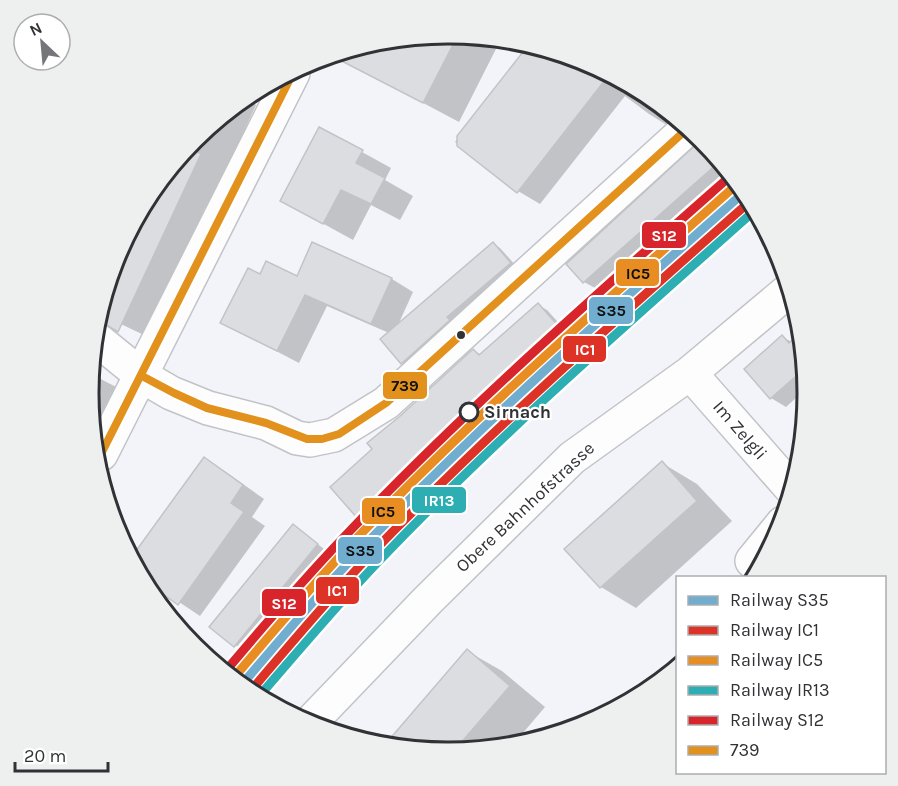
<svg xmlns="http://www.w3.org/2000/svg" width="898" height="786" viewBox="0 0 898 786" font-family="Karla,sans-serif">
<rect width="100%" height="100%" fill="#f2f4f9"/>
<path fill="#0003" d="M449,33L499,43L459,122L348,63L354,52Z
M528,49L587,61L676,120L670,127L649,114L625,96L540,204L518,191L455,142Z
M258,96L255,104L256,105L226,171L208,209L205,208L146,336L104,316L117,255L195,138Z
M704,139L733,182L606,294L584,282L568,264Z
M362,152L391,168L385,180L413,196L400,220L371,205L353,240L311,217Z
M313,244L392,279L413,292L398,325L493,244L500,248L517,267L409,367L402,363L389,333L327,306L299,363L222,323L260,276L298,278Z
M538,305L547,310L575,341L368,523L359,518L332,487L375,449L400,418L474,351L482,355Z
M782,337L792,342L798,337L808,387L786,407L771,398L746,369Z
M93,375L120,389L97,435L89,393Z
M205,459L226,472L264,499L252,517L265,526L200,616L152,584L134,557Z
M662,463L697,484L732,521L636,608L601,587L566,549Z
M294,526L324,549L242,650L211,627Z
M467,651L502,671L545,707L517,740L449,753Z"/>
<path fill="#dbdde0" stroke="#c2c3c7" stroke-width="1.5" d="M449,33L458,35L423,103L332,56Z
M526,48L587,61L609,75L517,193L457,146V136Z
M319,127L363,150L356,163L385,178L371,204L341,190L323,224L280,201Z
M703,138L719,162L583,283L566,264Z
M189,147L201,154L118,332L103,323L117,255Z
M312,242L392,278L371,324L305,295L277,351L220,323L248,268L260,274L266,261L297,276Z
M493,242L511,263L447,317L450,320L401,364L380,339Z
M538,303L567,336L358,519L330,487L372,449L367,443L399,417L473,349L479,355Z
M782,335L789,343L798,335L804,369L770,399L744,369Z
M204,457L243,485L231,503L244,512L178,605L155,588L133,555Z
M662,461L697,501L600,588L564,549Z
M293,524L318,544L234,647L209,627Z
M467,649L510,686L453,752L449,753L388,741Z"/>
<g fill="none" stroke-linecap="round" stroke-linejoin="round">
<defs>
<path id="minor" d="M99,341L142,376L171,393L208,408L266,423L297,438L310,440L334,435L386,403L688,128
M690,373L790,487
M752,561L783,523
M309,724L428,600L572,458L690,373L789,290"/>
<path id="major" d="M101,454L293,73"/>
</defs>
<use href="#minor" stroke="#c2c3c7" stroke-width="36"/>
<use href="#major" stroke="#c2c3c7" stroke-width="36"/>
<use href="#minor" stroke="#fdfdfe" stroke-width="33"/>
<use href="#major" stroke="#fdfdfe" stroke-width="33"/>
<defs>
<path id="bus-1" d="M142,376L174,393L207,408L266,423L307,439H322L339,434L386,403L688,128
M101,454L293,73"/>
</defs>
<use href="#bus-1" stroke="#fff" stroke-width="12"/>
<use href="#bus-1" stroke="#e1911c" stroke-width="8"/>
<defs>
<path id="rail-1" d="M245,681C283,636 321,591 362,548C482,423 612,309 741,195"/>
<path id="rail-2" d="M254,687C292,642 330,597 371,554C490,431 619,317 747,204"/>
<path id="rail-3" d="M237,674C275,629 314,584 354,541C474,416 605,302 734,187"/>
<path id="rail-4" d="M262,693C300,649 337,605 377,563C495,439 625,326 753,212"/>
<path id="rail-5" d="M229,667C267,622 305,578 346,535C466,409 597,294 727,179"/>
</defs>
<use href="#rail-1" stroke="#fff" stroke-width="14"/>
<use href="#rail-2" stroke="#fff" stroke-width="14"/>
<use href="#rail-3" stroke="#fff" stroke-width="14"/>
<use href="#rail-4" stroke="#fff" stroke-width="14"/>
<use href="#rail-5" stroke="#fff" stroke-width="14"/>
<use href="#rail-1" stroke="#70adcf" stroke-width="9"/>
<use href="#rail-2" stroke="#dd3327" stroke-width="9"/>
<use href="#rail-3" stroke="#e88d21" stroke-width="9"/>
<use href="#rail-4" stroke="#2caeb3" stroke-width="9"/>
<use href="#rail-5" stroke="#d8242b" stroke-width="9"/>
</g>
<circle fill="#303235" stroke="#fff" stroke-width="2" cx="461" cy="335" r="5"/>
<circle fill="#fff" stroke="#303235" stroke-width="3" cx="469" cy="412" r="9"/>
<g text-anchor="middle" stroke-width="4.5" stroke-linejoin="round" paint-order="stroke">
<g font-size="18" font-weight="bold" fill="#303235" stroke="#fff" text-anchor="start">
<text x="484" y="418">Sirnach</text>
</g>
<g font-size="18" fill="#303235" stroke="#fff">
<text transform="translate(740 430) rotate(49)" y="6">Im Zelgli</text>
<text transform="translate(525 507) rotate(-43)" y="6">Obere Bahnhofstrasse</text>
</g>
</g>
<path d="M0 0H898V786H0ZM99 393a349 349 0 1 1 698 0a349 349 0 1 1-698 0Z" fill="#eeefef" fill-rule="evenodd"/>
<path fill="none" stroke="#303235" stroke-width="3" d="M99 393a349 349 0 1 1 698 0a349 349 0 1 1-698 0Z"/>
<g stroke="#fff" stroke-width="2">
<rect x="641" y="221" width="46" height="28" rx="6" fill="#d8242b"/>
<rect x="615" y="258" width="45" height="29" rx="6" fill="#e88d21"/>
<rect x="588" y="296" width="46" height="29" rx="6" fill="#70adcf"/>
<rect x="562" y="335" width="45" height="28" rx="6" fill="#dd3327"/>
<rect x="382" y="371" width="46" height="29" rx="6" fill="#e1911c"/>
<rect x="411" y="486" width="56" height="28" rx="6" fill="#2caeb3"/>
<rect x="361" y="497" width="45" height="28" rx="6" fill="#e88d21"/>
<rect x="337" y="536" width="46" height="29" rx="6" fill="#70adcf"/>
<rect x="315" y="576" width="45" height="29" rx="6" fill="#dd3327"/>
<rect x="261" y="588" width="46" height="29" rx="6" fill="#d8242b"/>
</g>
<g font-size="16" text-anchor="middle" font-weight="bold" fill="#fff">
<text x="664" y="241">S12</text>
<text x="585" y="355">IC1</text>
<text x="439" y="506">IR13</text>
<text x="337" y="596">IC1</text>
<text x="284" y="609">S12</text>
</g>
<g font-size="16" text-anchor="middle" font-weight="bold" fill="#111">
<text x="638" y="279">IC5</text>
<text x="611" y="316">S35</text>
<text x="405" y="391">739</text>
<text x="383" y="517">IC5</text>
<text x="360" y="556">S35</text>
</g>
<rect x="676" y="576" width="210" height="198" fill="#ffffff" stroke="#acadae" stroke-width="1.5"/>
<rect x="688" y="596" width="30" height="9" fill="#70adcf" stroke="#acadae" stroke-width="1.5"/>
<text x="730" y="606" font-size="18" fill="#303235">Railway S35</text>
<rect x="688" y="626" width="30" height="9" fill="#dd3327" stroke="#acadae" stroke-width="1.5"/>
<text x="730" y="636" font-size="18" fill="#303235">Railway IC1</text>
<rect x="688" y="656" width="30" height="9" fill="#e88d21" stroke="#acadae" stroke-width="1.5"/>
<text x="730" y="666" font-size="18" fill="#303235">Railway IC5</text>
<rect x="688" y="686" width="30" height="9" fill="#2caeb3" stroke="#acadae" stroke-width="1.5"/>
<text x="730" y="696" font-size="18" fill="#303235">Railway IR13</text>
<rect x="688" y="716" width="30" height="9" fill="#d8242b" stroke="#acadae" stroke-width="1.5"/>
<text x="730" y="726" font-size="18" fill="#303235">Railway S12</text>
<rect x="688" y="746" width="30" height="9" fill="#e1911c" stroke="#acadae" stroke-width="1.5"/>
<text x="730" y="756" font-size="18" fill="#303235">739</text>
<g transform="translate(42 42) rotate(334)"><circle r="28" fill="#ffffff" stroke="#acadae" stroke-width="1.5"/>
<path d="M0-4.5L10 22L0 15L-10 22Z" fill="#74767a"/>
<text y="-9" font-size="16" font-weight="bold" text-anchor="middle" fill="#303235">N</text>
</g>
<path d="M15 762v9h93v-9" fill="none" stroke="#303235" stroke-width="3"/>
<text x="24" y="762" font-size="18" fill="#303235" stroke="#ffffff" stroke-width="4.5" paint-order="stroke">20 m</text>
</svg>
